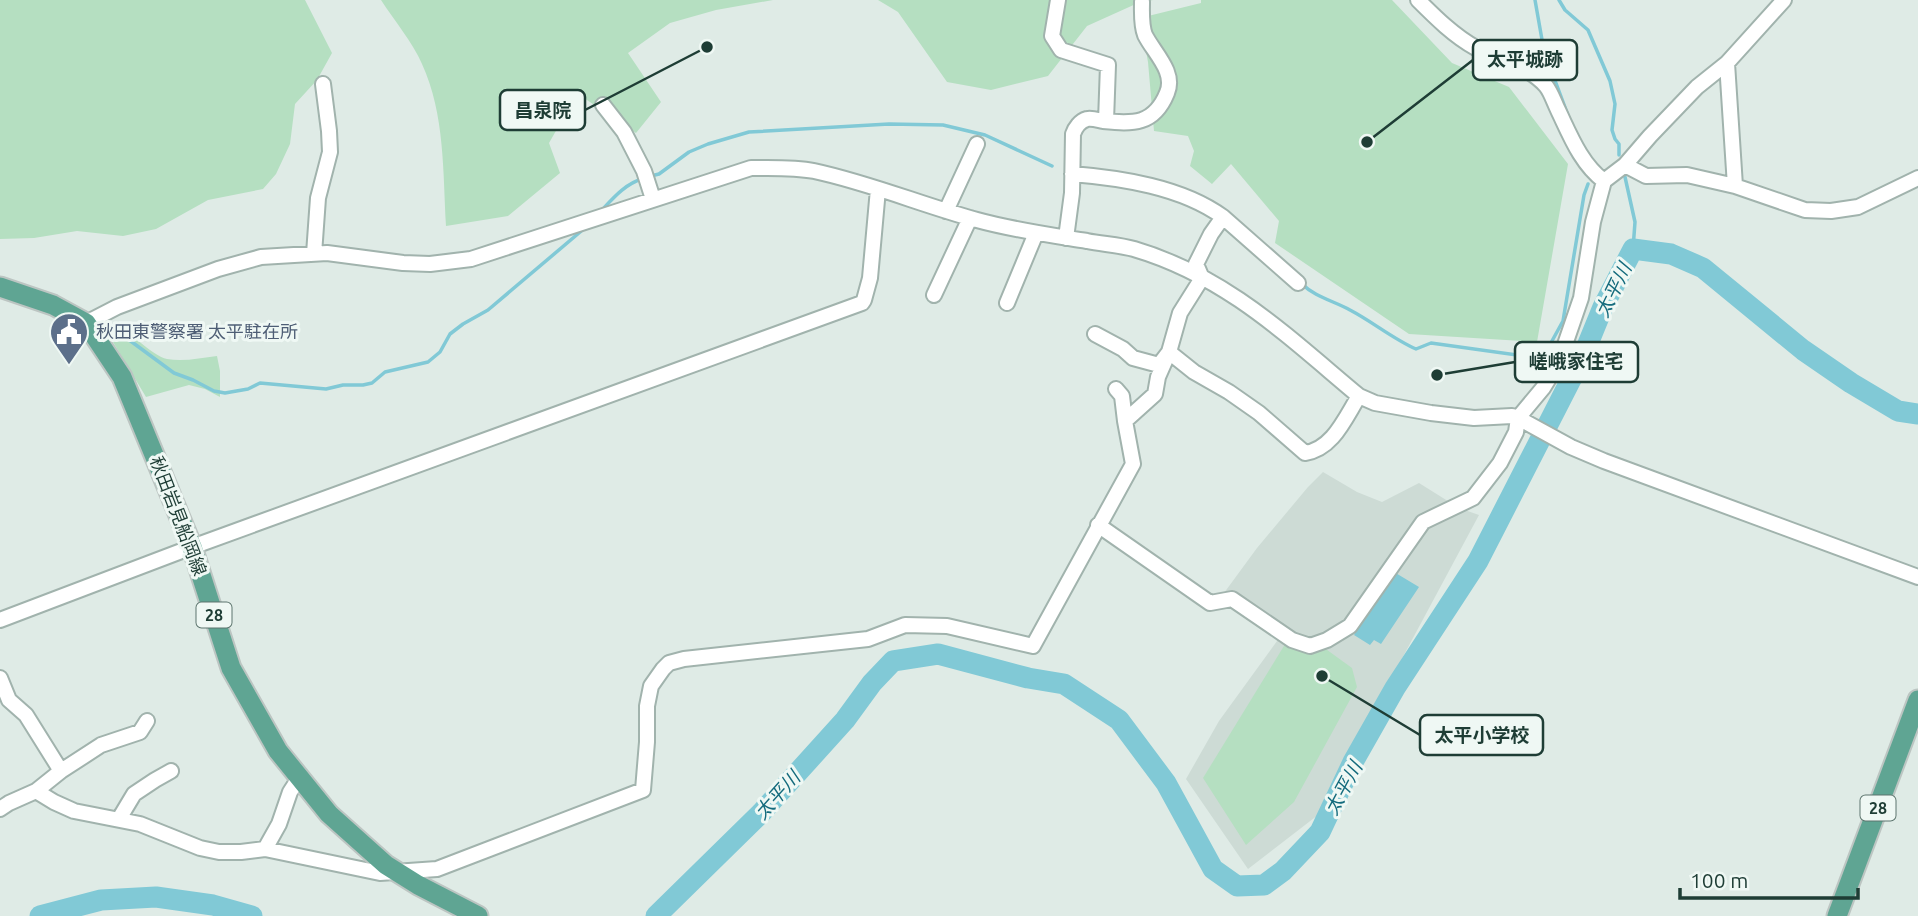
<svg xmlns="http://www.w3.org/2000/svg" width="1918" height="916" viewBox="0 0 1918 916" font-family="Ubuntu,'Noto Sans JP',sans-serif">
<rect width="100%" height="100%" fill="#dfebe6"/>
<path fill="#cddbd5" d="M1323,472L1357,492L1382,502L1419,483L1459,508L1479,515L1318,815L1248,869L1186,779L1219,721L1285,630L1224,593L1257,548L1308,487Z"/>
<path fill="#b5dfc1" d="M0,0H305L332,53L317,80L295,104L290,144L276,174L263,189L208,200L156,229L123,236L77,231L34,238L0,239Z
M381,0H773L716,10L670,23L628,53L661,102L636,133L584,98L569,108L549,143L560,173L508,216L446,226C443,173 445,114 422,64C413,43 394,20 381,0Z
M878,0H1153L1138,3L1087,26L1048,76L991,90L947,82L898,12Z
M1201,0H1392L1452,63L1509,87L1568,164L1537,342L1409,334L1275,243L1279,221L1231,164L1212,184L1190,166L1194,151L1188,136L1154,131L1148,62L1140,18L1201,3Z
M118,321C128,332 153,356 167,359C183,362 201,358 217,356L220,371V397L205,389L189,385L146,397L107,332Z
M1287,641L1323,647L1352,668L1357,687L1294,802L1246,845L1203,778Z"/>
<path fill="#81c9d6" d="M1394,572L1419,587L1381,644L1374,640L1370,645L1354,635Z"/>
<g fill="none" stroke-linecap="round" stroke-linejoin="round">
<path stroke="#81c9d6" stroke-width="3.5" d="M1535,0L1544,51L1569,118
M1559,0L1565,10L1588,30L1610,81L1615,104L1612,130L1615,139L1619,144V155
M651,176L659,174L689,152L708,144L749,132L889,124L943,125L985,135L1052,166
M1625,177L1635,222L1633,249
M601,211C614,197 625,184 644,178
M1302,284C1315,297 1334,301 1350,310C1373,322 1393,339 1416,349L1431,343L1539,358L1547,350L1563,321L1584,195L1588,184
M117,331L174,373L193,380L214,391L225,393L248,389L260,383L326,389L343,385H363L372,383L385,372L428,362L440,352L450,334L463,324L488,310L586,227"/>
<path stroke="#81c9d6" stroke-width="21" d="M40,916L101,900L156,897L213,905L252,916
M656,916L761,813L845,720L872,683L893,661L938,654L1028,678L1064,684L1119,720L1166,783L1213,869L1237,886L1264,885L1283,871L1320,832L1353,762L1395,688L1478,561L1583,356L1603,307L1633,249L1671,254L1703,268L1803,350L1851,383L1898,411L1918,414"/>
<defs>
<path id="minor" d="M1058,0L1052,36L1061,50L1108,65L1106,121
M1418,0C1435,17 1454,36 1476,48C1498,59 1529,66 1546,86C1551,92 1554,102 1558,110C1570,135 1581,164 1604,181
M1727,63L1735,186
M603,105L624,132L644,171L653,199
M1625,165L1646,176L1687,175L1735,186L1805,210L1831,211L1858,207L1918,178
M946,211L977,144
M1223,217L1298,283
M1066,238L1072,193L1073,134C1075,128 1080,121 1087,119C1092,118 1098,120 1103,121C1133,124 1154,125 1167,93C1176,72 1154,53 1145,35C1141,25 1142,12 1142,2
M314,254L318,198L330,152L329,131L323,84
M934,295L970,218
M1007,303L1036,233
M86,323L117,307L218,269L261,257L327,253L403,263L430,264L471,259L751,168C772,168 794,167 814,171C870,183 922,205 977,220C1013,230 1050,235 1087,241C1102,244 1119,245 1134,249C1226,276 1287,336 1359,396L1375,403L1431,413L1474,418L1512,416L1518,418L1571,447L1604,461L1918,577
M1095,334L1123,349L1133,358L1159,365L1169,352L1194,372L1229,392L1259,413L1305,453C1333,449 1345,418 1359,396
M1116,389L1122,396L1125,421
M1098,525L1210,603L1232,599L1292,640L1310,646L1327,640L1350,626L1423,522L1473,498L1500,463L1516,432L1518,418L1543,388L1559,362L1581,298L1593,222L1604,181L1625,165L1650,136L1697,87L1727,63L1784,0
M0,620L192,547L862,303L864,300L870,278L878,189
M0,678L9,700L26,715L61,771L101,745L140,732L147,721
M36,791L61,771
M0,809L9,803L36,791L54,802L74,811L140,824L200,848L219,852H241L265,849L380,873L437,869L643,790L647,742V706L651,686L663,669L669,663L684,659L868,639L905,625L947,626L1033,646L1133,464L1125,421L1155,394L1158,377L1169,352L1180,313L1202,278L1196,264L1211,234L1223,217C1182,187 1121,178 1072,174
M119,819L134,794L155,780L171,771
M265,849L279,824L290,792L299,778"/>
<path id="major" d="M0,287L53,305L86,323L122,377L192,547L231,668L278,751L329,814L386,865L418,885L478,916
M1837,916L1918,700"/>
</defs>
<use href="#minor" stroke="#a1b3ad" stroke-width="18"/>
<use href="#major" stroke="#bcc5c2" stroke-width="23"/>
<use href="#minor" stroke="#fff" stroke-width="14"/>
<use href="#major" stroke="#5fa593" stroke-width="19"/>
</g>
<defs>
<symbol id="civic-pin" viewBox="-11 -11 22 30"><path d="M0 17L-7.5 6A9.5 9.5 0 1 1 7.5 6Z" fill="#5c6f8a" stroke="#eff8f4"/><path d="M-.6-6.5H3V-4.5H.6V-3L4-1V1h2V6H-6V1h2V-1L-.6-3ZM-1.2 2.5V6h2.4V2.5Z" fill="#fff"/></symbol>
</defs>
<g fill-rule="evenodd">
<use href="#civic-pin" x="47" y="310" width="44" height="60"/>
</g>
<g text-anchor="middle" stroke-width="6" stroke-linejoin="round" paint-order="stroke">
<g fill="#eff8f4" stroke="#5d756e" stroke-width="2">
<rect x="196.5" y="602.5" width="35" height="25" rx="5"/>
<rect x="1860.5" y="795.5" width="35" height="25" rx="5"/>
</g>
<g font-size="16" font-weight="bold" fill="#1e3d35">
<text x="214" y="621">28</text>
<text x="1878" y="814">28</text>
</g>
<g font-size="18" fill="#4e5e75" stroke="#eff8f4" text-anchor="start">
<text x="96" y="338">秋田東警察署 太平駐在所</text>
</g>
<g font-size="18" fill="#1e3d35" stroke="#eff8f4">
<text transform="translate(178 516) rotate(69)" y="6">秋田岩見船岡線</text>
</g>
<g font-size="19" font-style="italic" fill="#146b7d" stroke="#eff8f4">
<text transform="translate(1613 290) rotate(-64)" y="7">太平川</text>
<text transform="translate(1343 788) rotate(-62)" y="7">太平川</text>
<text transform="translate(777 795) rotate(-48)" y="7">太平川</text>
</g>
</g>
<path fill="none" stroke="#1e3d35" stroke-width="2.5" d="M1367 142L1473 60M707 47L585 110M1437 375L1515 362M1322 676L1420 735"/>
<g fill="#1e3d35" stroke="#eff8f4" stroke-width="2.5">
<circle cx="1367" cy="142" r="7"/>
<circle cx="707" cy="47" r="7"/>
<circle cx="1437" cy="375" r="7"/>
<circle cx="1322" cy="676" r="7"/>
</g>
<g fill="#eff8f4" stroke="#1e3d35" stroke-width="2.5">
<rect x="1473" y="40" width="104" height="40" rx="7"/>
<rect x="500" y="90" width="85" height="40" rx="7"/>
<rect x="1515" y="342" width="123" height="40" rx="7"/>
<rect x="1420" y="715" width="123" height="40" rx="7"/>
</g>
<g font-size="19" text-anchor="middle" font-weight="bold" fill="#1e3d35">
<text x="1525" y="66">太平城跡</text>
<text x="543" y="117">昌泉院</text>
<text x="1576" y="368">嵯峨家住宅</text>
<text x="1482" y="742">太平小学校</text>
</g>
<path d="M1680 888v10h178v-10" fill="none" stroke="#1e3d35" stroke-width="3.5"/>
<text x="1690" y="888" font-size="21" fill="#1e3d35" stroke="#eff8f4" stroke-width="5" paint-order="stroke">100 m</text>
</svg>
